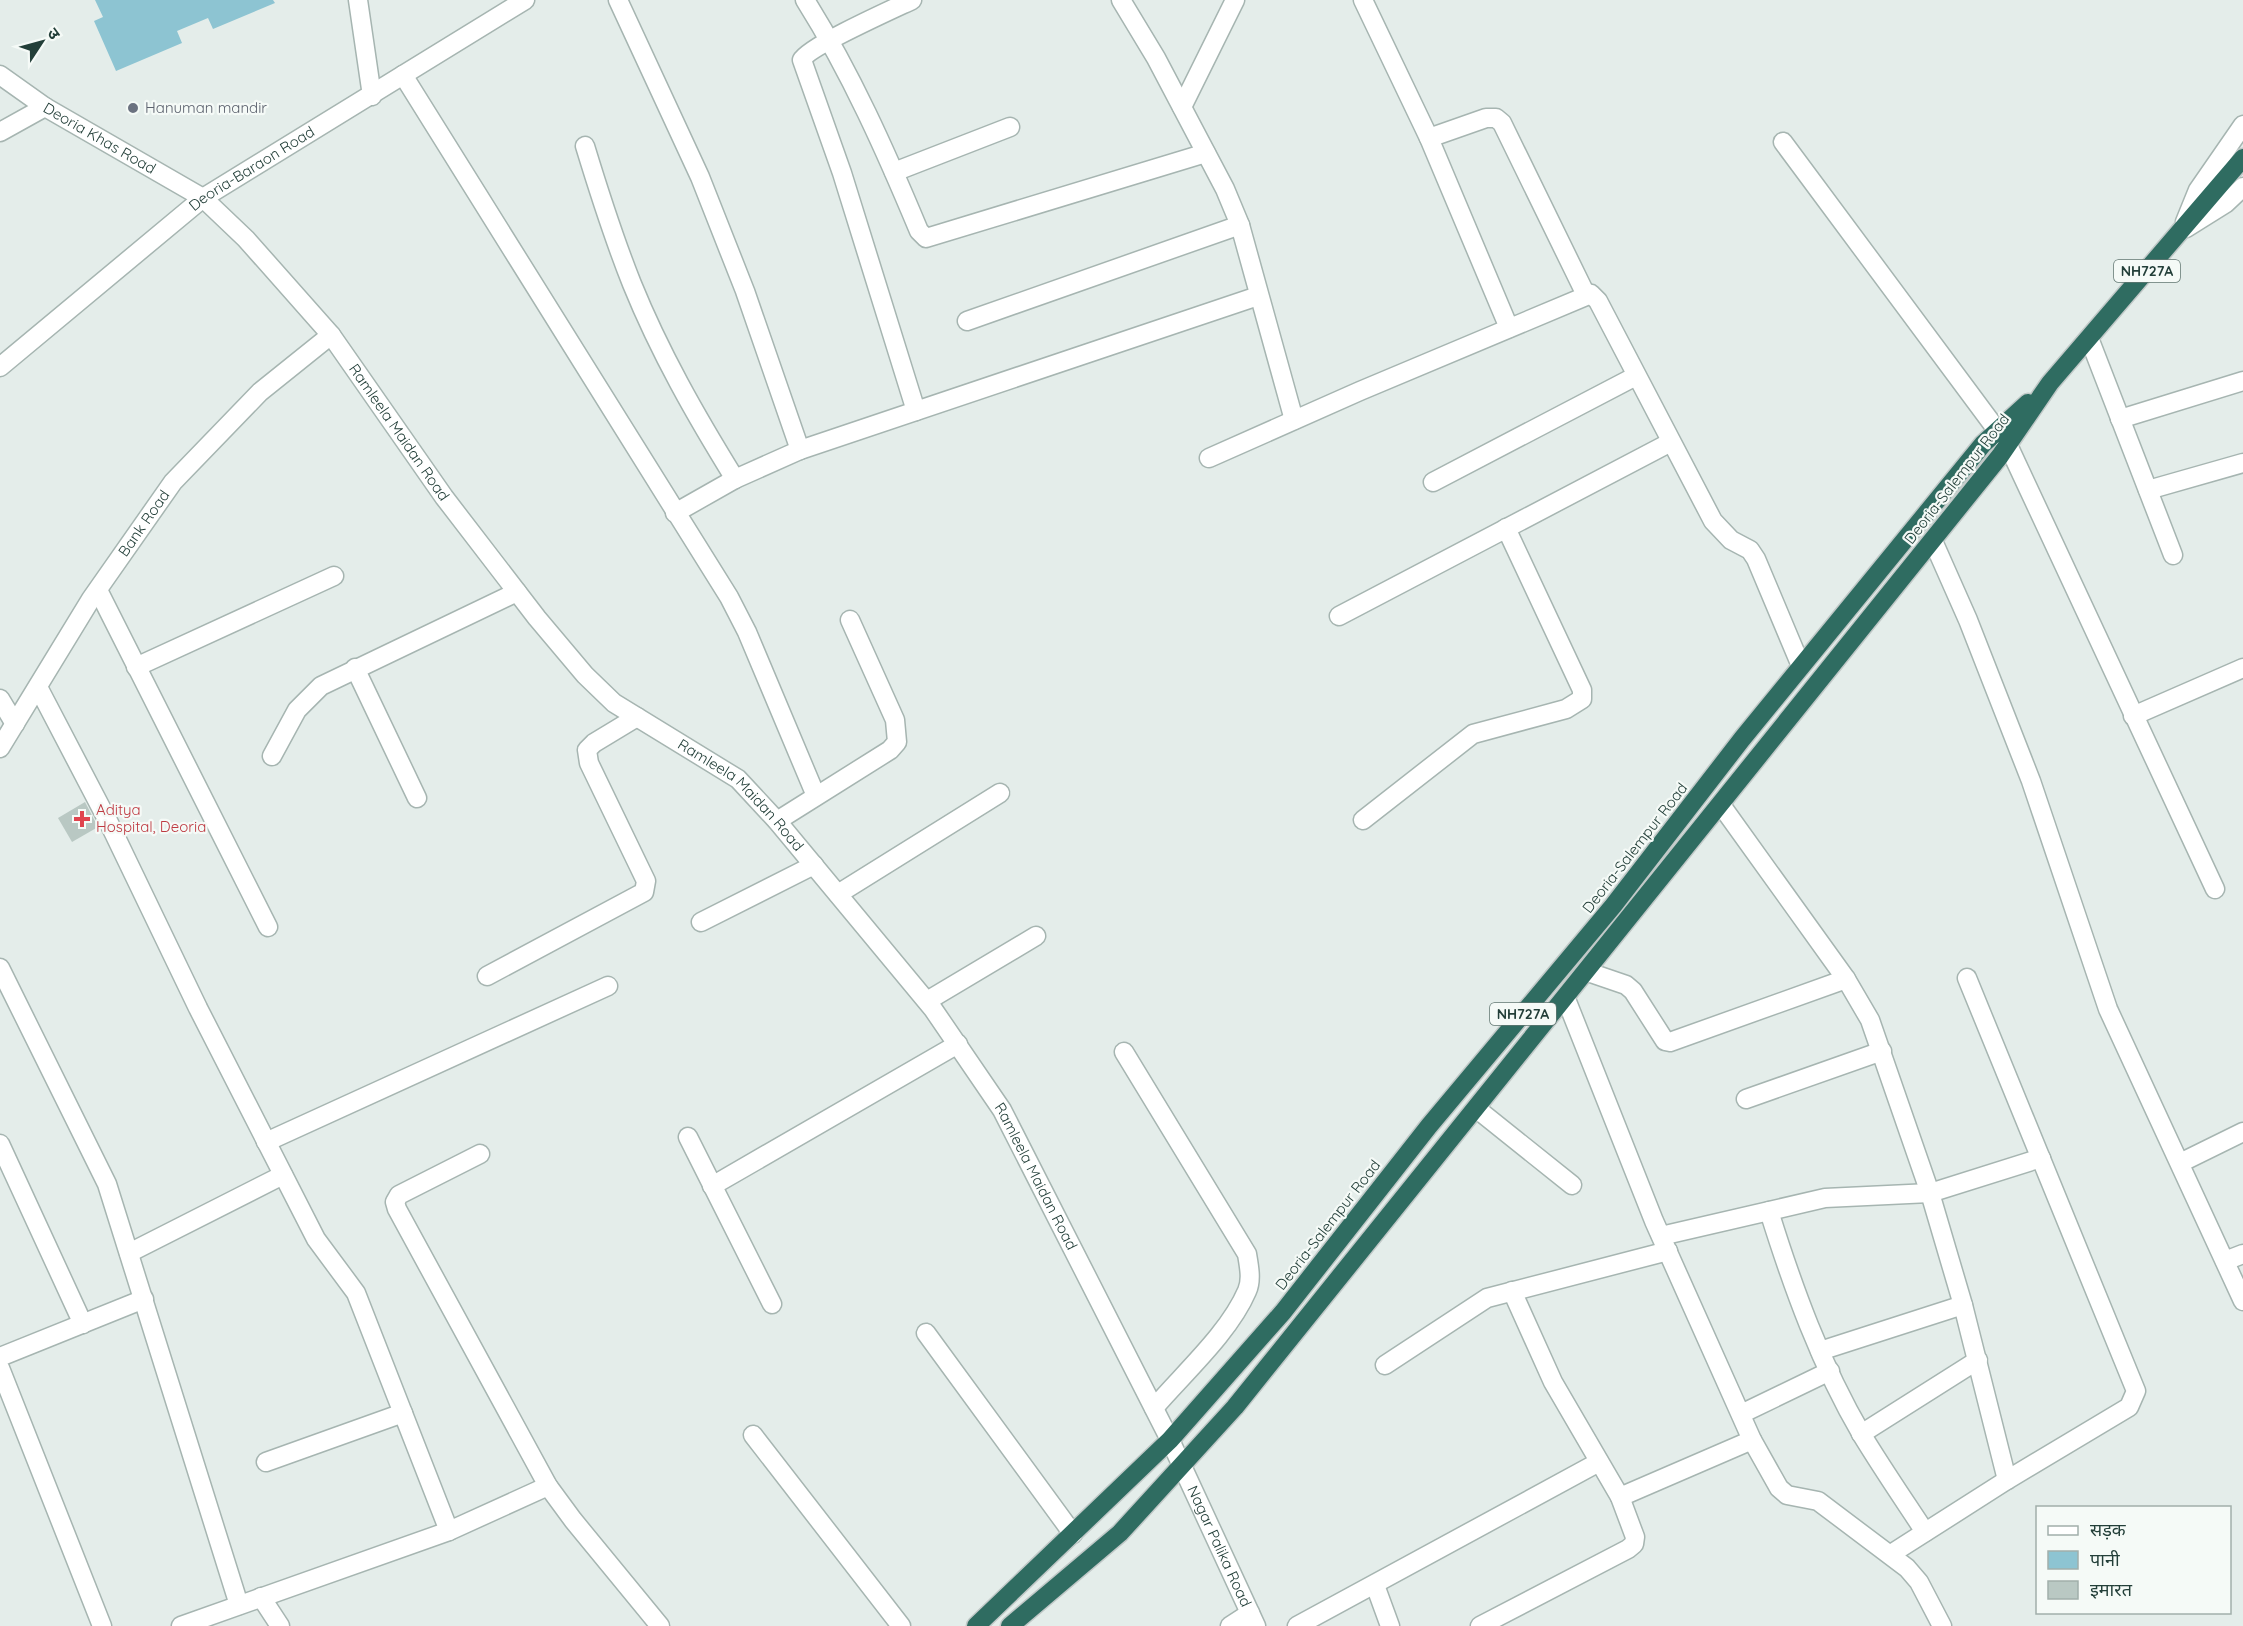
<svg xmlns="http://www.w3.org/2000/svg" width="2243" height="1626" viewBox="0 0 2243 1626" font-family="Quicksand,'Noto Sans Devanagari',sans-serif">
<rect width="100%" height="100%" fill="#e4edea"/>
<path fill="#8dc4d2" d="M95,0H273L275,3L213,29L208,18L177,31L182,43L116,71L94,21L103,17Z"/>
<path fill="#b9c8c3" d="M85,802L98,827L72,842L58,818Z"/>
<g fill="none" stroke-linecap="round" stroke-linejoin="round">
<defs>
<g id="minor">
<path d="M358,0L372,96"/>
<path d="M618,0L700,177L745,291L800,450"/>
<path d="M805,0C851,73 886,152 919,231L926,238L1206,153"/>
<path d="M912,0C893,9 808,47 802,60L842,173L916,411"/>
<path d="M1121,0L1156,58L1225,189L1240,225L1294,420"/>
<path d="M1363,0L1429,138L1509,328"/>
<path id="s1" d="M0,75L45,107L203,198L246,239L331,335L444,497L537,618L585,675L614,703L738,779L777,821L933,1009L1002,1110L1170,1440L1256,1626"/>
<path d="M403,75L729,597L747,632L816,796"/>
<path d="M1182,107L1235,0"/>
<path d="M0,132L45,107"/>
<path d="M1429,138L1486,118H1496L1502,123L1586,295"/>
<path d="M1783,142L2008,445L2215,889"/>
<path d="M585,146C599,192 614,239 632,284C660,353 696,416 735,479"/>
<path d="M894,172L1010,127"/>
<path d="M2185,222L2198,190L2243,125"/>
<path d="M2186,228L2226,203L2243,187"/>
<path d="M967,321L1240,225"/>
<path d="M2089,338L2173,555"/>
<path id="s2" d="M0,367L203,198L525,0"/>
<path d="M2120,419L2243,381"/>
<path d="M1209,458L1360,391L1591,294L1598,301L1713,521L1731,540L1750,550L1756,559L1801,666"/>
<path d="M1433,482L1636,376"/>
<path d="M2148,490L2243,463"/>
<path d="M675,513L735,479L800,450L1258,296"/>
<path d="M1933,541L1968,620L2031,781L2108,1009L2243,1301"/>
<path d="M98,590L268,927"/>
<path d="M1339,616L1671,442"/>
<path d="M136,667L334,576"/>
<path d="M355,668L417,798"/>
<path d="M38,687L109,823L198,1008L316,1239L356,1293L449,1531"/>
<path d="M0,699L15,724"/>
<path d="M2133,716L2243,668"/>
<path id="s3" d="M0,748L91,599L173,482L260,392L331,335"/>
<path d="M272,756L297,710L321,686L517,592"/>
<path d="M1721,805L1846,979L1870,1020L1930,1193L1963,1305L2007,1480"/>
<path d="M1363,820L1473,734L1566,709L1582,699V690L1506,528"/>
<path d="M777,821L890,750L897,742L895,720L850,620"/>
<path d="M838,894L1000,793"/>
<path d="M701,922L814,865"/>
<path d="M0,968L107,1184L239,1605"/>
<path d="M1588,972L1626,985L1633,991L1665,1041L1670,1042L1846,979"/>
<path d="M487,976L644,892L646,881L589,763L587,750L594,743L637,717"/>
<path d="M1566,999L1654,1221L1752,1440L1779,1488L1787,1495L1818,1501L1907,1568L1919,1582L1942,1626"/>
<path d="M927,1001L1036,936"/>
<path d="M1124,1052L1247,1254C1249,1266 1252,1280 1247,1291C1229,1333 1184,1373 1154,1408"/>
<path d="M1746,1099L1882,1051"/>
<path d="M1477,1109L1572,1185"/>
<path d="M688,1137L772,1304"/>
<path d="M266,1142L608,986"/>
<path d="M0,1144L83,1324"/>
<path d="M480,1154L399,1195L395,1202L397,1209L548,1486L573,1520L660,1626"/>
<path d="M2180,1163L2243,1132"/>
<path d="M712,1186L958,1044"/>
<path d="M1769,1211C1793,1288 1821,1365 1862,1435C1882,1468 1904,1500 1925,1532"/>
<path d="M1661,1236L1825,1198L1930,1193L2041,1158"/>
<path d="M129,1253L283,1175"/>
<path d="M2225,1261L2243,1254"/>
<path d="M926,1333L1073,1534"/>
<path d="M1820,1351L1963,1305"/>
<path d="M0,1357L144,1299"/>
<path d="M1385,1365L1487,1298L1668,1251"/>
<path d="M0,1368L102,1626"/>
<path d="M1741,1414L1830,1371"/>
<path d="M1861,1434L1978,1360"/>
<path d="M753,1435L901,1626"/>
<path d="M266,1462L403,1413"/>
<path d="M1620,1497L1752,1440"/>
<path d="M1891,1554L2007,1480L2129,1407L2136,1391L1967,978"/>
<path d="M1375,1585L1390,1626"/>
<path d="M261,1597L280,1626"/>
<path d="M181,1626L449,1531L548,1486"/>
<path d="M1230,1626L1250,1613"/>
<path d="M1297,1626L1599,1462"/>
<path d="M1480,1626L1628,1549L1634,1544L1635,1537L1620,1497L1553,1382L1512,1291"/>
</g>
<path id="highway" d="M976,1626L1170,1440L1283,1312L1429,1126L1613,906L1742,739L1983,444L2028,403
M1010,1626L1120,1533L1235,1407L2000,456L2050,383L2243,158"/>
</defs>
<use href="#minor" stroke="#a6b5b1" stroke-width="21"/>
<use href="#highway" stroke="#c1c9c8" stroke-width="21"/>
<use href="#minor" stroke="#fff" stroke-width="18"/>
<use href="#highway" stroke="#2f6c61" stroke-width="18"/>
</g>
<circle fill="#6b7280" stroke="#f5faf7" stroke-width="2" cx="133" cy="108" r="6"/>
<path fill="#e0444e" stroke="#f5faf7" stroke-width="2" d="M79 810h6v6h6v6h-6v6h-6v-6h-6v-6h6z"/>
<g text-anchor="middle" stroke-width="4.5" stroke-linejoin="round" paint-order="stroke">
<g fill="#f5faf7" stroke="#627772" stroke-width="1.5">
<rect x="2114" y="260" width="66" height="22" rx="4.5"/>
<rect x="1490" y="1003" width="66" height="22" rx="4.5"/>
</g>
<g font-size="14" font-weight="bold" fill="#233f39">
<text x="2147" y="276">NH727A</text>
<text x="1523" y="1019">NH727A</text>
</g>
<g font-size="15" fill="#5b616d" stroke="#f5faf7" text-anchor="start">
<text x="145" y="113">Hanuman mandir</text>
</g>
<g font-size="15" fill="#233f39" stroke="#f5faf7">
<text dy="5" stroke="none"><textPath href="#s1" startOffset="118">Deoria Khas Road</textPath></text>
<text dy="5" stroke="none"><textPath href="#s2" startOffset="321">Deoria-Baraon Road</textPath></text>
<text dy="5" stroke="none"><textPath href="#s1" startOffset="544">Ramleela Maidan Road</textPath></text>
<text transform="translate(1957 479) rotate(-52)" y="5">Deoria-Salempur Road</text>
<text dy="5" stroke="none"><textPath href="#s3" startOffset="267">Bank Road</textPath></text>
<text dy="5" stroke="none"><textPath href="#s1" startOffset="1048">Ramleela Maidan Road</textPath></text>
<text transform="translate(1635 848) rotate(-52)" y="5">Deoria-Salempur Road</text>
<text dy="5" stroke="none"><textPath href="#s1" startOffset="1534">Ramleela Maidan Road</textPath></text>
<text transform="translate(1328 1225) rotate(-52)" y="5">Deoria-Salempur Road</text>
<text dy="5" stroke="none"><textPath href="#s1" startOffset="1947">Nagar Palika Road</textPath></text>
</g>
<g font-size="15" fill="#be3a42" stroke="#f5faf7" text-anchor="start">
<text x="96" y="815">Aditya<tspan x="96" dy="17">Hospital, Deoria</tspan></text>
</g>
</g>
<rect x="2036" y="1506" width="195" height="108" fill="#f5faf7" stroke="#a1afab" stroke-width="1.5"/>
<rect x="2048" y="1526" width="30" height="9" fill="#ffffff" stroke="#a1afab" stroke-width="1.5"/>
<text x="2090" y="1536" font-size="18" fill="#233f39">सड़क</text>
<rect x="2048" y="1551" width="30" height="18" fill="#8dc4d2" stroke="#a1afab" stroke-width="1.5"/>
<text x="2090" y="1566" font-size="18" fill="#233f39">पानी</text>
<rect x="2048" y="1581" width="30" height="18" fill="#b9c8c3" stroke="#a1afab" stroke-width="1.5"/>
<text x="2090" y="1596" font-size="18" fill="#233f39">इमारत</text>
<g transform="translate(42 42) rotate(54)" stroke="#f5faf7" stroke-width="4.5" paint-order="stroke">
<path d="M0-4.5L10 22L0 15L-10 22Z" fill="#233f39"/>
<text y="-9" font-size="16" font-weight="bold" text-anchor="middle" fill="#233f39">उ</text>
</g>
</svg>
